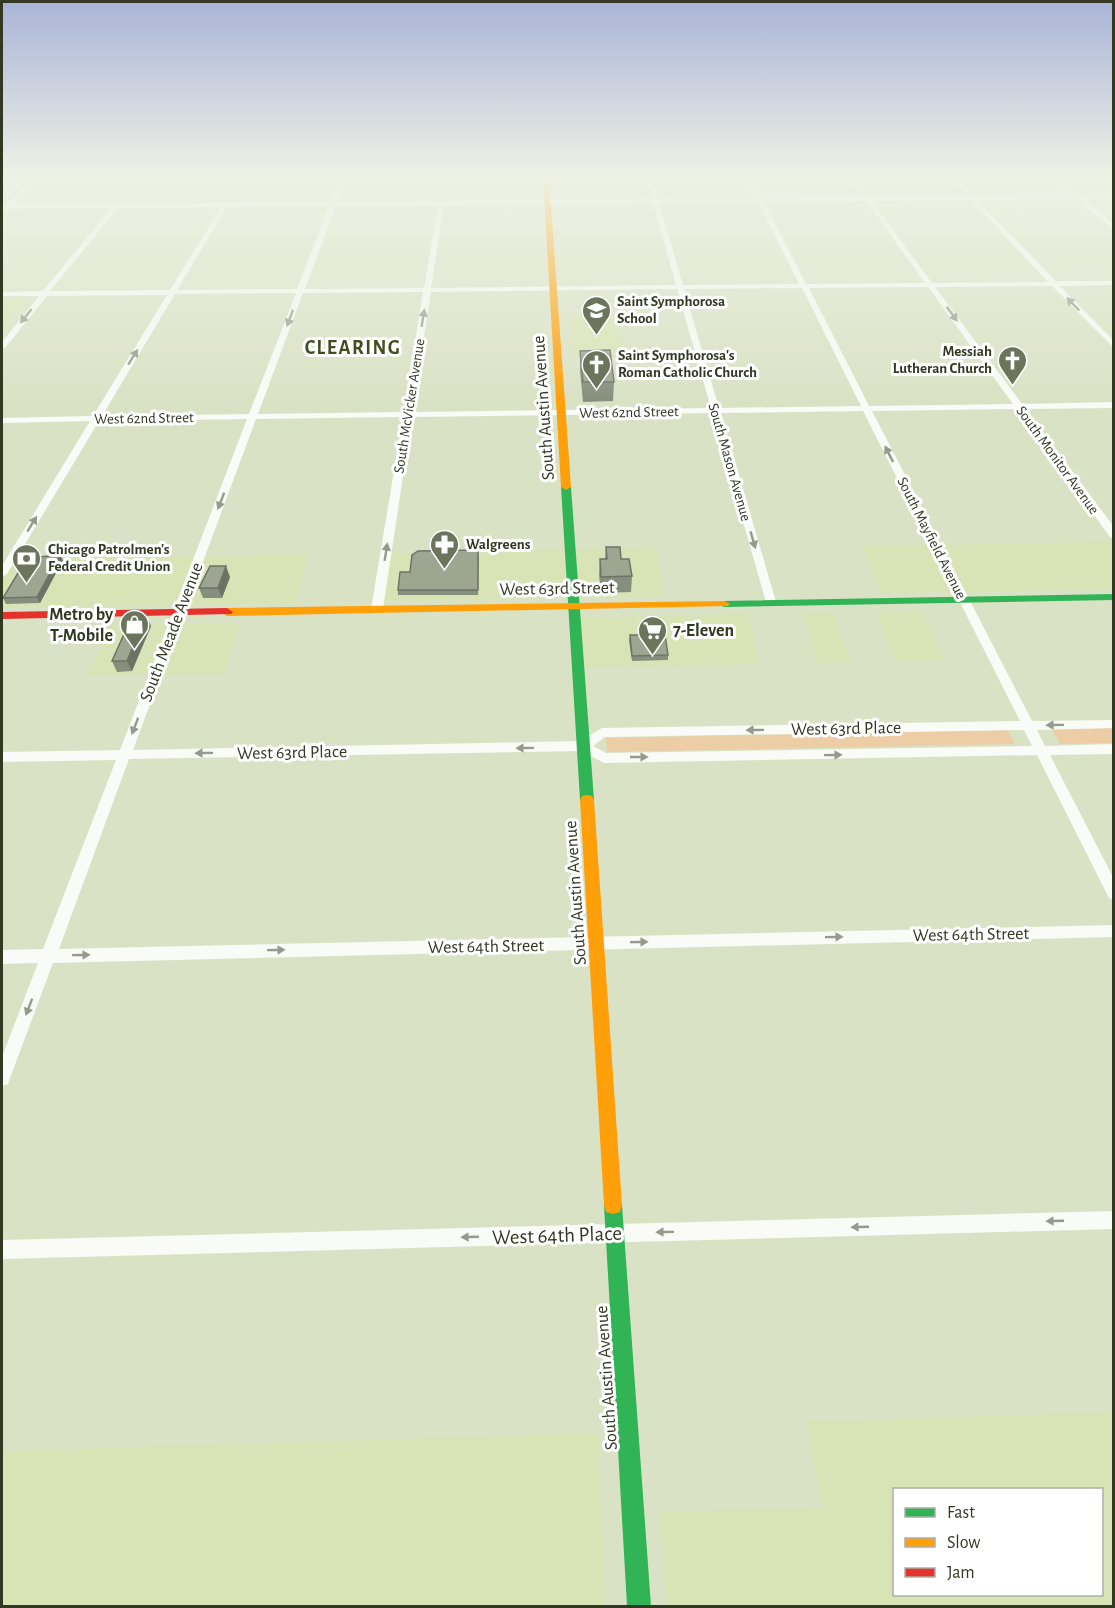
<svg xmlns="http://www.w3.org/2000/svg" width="1115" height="1608" viewBox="0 0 1115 1608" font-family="'Alegreya Sans',sans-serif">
<rect width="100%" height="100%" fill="#dae2c5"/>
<path fill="#d8e4b6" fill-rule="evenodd" d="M27,299L2,329V300Z
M568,317H618L624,354H571Z
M1113,542V589L882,593L863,546Z
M656,548L664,596L381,601L388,553Z
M308,554L296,603L2,608V578L13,559Z
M922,611L945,660L896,661L876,612Z
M803,613H833L852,662L818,663Z
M748,614L761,664L575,667L572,618Z
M240,623L225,674L87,675L110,625Z
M1113,1412V1606H668L660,1512L823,1508L807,1422ZM894,1490H1102V1594H894Z
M598,1433L606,1606H2V1451Z"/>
<path fill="#eccda6" d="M942,177L556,183V178Z
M1113,728V743L1060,744L1052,729Z
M1008,730L1015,744L607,752L606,738Z"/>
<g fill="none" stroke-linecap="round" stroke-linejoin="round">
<path fill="#f9fbf6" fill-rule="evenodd" d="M951,177H955L974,196H1072L1051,177H1057L1079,196L1114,195V199H1084L1114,224V230L1076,199L977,200L1056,281H1114V285L1060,286L1114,341V348L1052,286L935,287L1022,404L1114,402V408L1026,409L1114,527V538L1110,537L1017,409L872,411L1032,721L1114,720V728L1037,730L1045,746L1114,744V754L1050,755L1114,879V900L1109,898L1037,755L604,763L581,751L129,759L59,949L1114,925V937L53,963L10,1078L8,1084L2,1086V1057L38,963L2,964V950L43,949L116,760L2,762V752L120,750L247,419L99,421L7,574L2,577V566L90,421L2,423V418L93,416L167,295L47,296L5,348H2V342L39,296H2V292L43,291L111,208L9,209L5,211L2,209V205H5L27,185L29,188L12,205L331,202L337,186L340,184L343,186L337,202L652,199L647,183L650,181L653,183L658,199L756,198L748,182L751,180L762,198L863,197L851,181L854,179L869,197H967ZM971,200L1048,282L932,283L872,201ZM866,201L925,283L806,284L764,202ZM758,202L799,284L683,285L659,203ZM653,203L676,285L431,288L444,205ZM438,205L424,288L305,289L336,206ZM329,206L297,289L177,290L227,207ZM221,207L170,290L50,291L118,208ZM928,287L1013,404L869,406L809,288ZM802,288L861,406L719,408L684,289ZM677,289L711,408L412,412L431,292ZM423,292L404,412L258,414L303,293ZM296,293L249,414L102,416L175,294ZM863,411L1020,721L602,728L580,741L133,750L256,419L403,417L371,609L377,612L383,609L412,417L712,413L766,602L771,605L776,602L721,413ZM1024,730L1032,746L606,753L593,746L605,737Z
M1114,1211V1229L2,1259V1240Z"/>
<path fill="#30b455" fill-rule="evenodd" d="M566,484L571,487L594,800L592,804H582L580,800L561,487Z
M1114,594V600L724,607L718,604L724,601Z
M613,1196L620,1198L622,1205L651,1606H627L604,1205L606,1198Z"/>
<path fill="#ff9f0a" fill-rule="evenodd" d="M543,177H549L571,487L566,490L561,487Z
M724,601L730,604L728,606L227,616L221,612L227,608Z
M587,795L592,796L594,800L622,1205L620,1212L613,1214L606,1212L604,1205L580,800L582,796Z"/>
<path fill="#e5322d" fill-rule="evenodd" d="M227,608L233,612L231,614L2,619V612Z"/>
<defs>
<path id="rail" d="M2,181L545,177"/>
</defs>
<use href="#rail" stroke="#cfd1c8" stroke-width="3"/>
<use href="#rail" stroke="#fff" stroke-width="2" stroke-dasharray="7" stroke-linecap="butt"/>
</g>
<path fill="#868f7d" d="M580,351L614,382L613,401L583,402L580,371Z
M606,547L621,559L632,576L631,592L601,593L599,575L600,559H605Z
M479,555L478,595H398V590L410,572Z
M63,560L40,603L6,604L3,598Z
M230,577L222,598H203L199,588Z
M146,615L151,626L132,671L117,672L112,661Z
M630,635L668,655V660L632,661L629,641Z"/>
<path fill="#6d7466" d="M60,555L63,560L40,603L37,597Z
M226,566L230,577L222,598L218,588Z
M146,615L151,626L132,671L127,661Z"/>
<path fill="#9ca691" stroke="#6d7466" stroke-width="1.5" d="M610,350L614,382H583L580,351Z
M606,547H620L621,559H629L632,576L601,577L600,559H607Z
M478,550V590H398L400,572H410L412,555L418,551Z
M60,555L37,597L3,598L27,558Z
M210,566H226L218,588H199Z
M146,615L127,661H112L132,616Z
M630,635H665L668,655L632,656Z"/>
<defs><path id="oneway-solid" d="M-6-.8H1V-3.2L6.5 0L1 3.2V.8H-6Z" transform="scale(1.5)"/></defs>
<g fill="#969a8c">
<use href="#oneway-solid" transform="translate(1073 304) rotate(-134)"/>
<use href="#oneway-solid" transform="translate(952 314) rotate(54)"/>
<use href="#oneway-solid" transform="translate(26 316) rotate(129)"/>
<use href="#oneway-solid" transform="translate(290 318) rotate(110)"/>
<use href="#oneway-solid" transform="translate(423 318) rotate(-81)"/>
<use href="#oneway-solid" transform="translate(133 357) rotate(-58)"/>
<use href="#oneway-solid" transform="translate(889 454) rotate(-117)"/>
<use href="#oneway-solid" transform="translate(221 501) rotate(111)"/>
<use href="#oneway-solid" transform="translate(32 524) rotate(-59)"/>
<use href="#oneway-solid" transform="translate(753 540) rotate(74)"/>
<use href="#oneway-solid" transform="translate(386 552) rotate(-81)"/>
<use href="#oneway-solid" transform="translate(1055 725) rotate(179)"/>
<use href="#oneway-solid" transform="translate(135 726) rotate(111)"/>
<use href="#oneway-solid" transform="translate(755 730) rotate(179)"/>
<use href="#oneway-solid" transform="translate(525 748) rotate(179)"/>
<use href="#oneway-solid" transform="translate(204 753) rotate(179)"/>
<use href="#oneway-solid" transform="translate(833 755) rotate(-1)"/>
<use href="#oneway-solid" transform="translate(639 757)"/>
<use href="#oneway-solid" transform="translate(834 937) rotate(-1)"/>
<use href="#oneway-solid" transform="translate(639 942) rotate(-1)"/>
<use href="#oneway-solid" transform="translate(276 950) rotate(-1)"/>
<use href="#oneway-solid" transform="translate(81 955) rotate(-1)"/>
<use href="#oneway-solid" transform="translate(29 1007) rotate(111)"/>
<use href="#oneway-solid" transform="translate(1055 1221) rotate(178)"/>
<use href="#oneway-solid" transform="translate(860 1227) rotate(178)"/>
<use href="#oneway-solid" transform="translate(665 1232) rotate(179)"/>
<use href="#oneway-solid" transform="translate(470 1237) rotate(178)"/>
</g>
<linearGradient id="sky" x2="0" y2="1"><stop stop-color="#a9b4d7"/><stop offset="0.44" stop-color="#eef2e5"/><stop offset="1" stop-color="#eef2e5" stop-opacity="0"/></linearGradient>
<rect width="1115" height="402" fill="url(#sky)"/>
<defs>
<symbol id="school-pin" viewBox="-11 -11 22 30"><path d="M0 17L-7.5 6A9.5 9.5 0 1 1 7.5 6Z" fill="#6d745c" stroke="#fff"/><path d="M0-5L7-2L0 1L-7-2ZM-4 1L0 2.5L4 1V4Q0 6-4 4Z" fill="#fff"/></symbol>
<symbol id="church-pin" viewBox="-11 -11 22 30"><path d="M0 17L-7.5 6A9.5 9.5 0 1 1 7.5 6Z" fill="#6d745c" stroke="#fff"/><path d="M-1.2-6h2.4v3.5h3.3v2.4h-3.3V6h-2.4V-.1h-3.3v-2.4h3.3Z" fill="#fff"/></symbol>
<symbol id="pharmacy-pin" viewBox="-11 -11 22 30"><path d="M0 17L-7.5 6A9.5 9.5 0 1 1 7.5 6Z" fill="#6d745c" stroke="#fff"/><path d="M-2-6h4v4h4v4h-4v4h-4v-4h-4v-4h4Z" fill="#fff"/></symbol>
<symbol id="bank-pin" viewBox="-11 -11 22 30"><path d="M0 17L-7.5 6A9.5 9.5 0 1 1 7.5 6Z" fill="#6d745c" stroke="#fff"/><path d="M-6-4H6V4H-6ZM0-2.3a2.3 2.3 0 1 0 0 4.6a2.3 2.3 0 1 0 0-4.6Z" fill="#fff"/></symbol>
<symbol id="shop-pin" viewBox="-11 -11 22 30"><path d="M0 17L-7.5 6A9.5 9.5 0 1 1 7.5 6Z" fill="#6d745c" stroke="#fff"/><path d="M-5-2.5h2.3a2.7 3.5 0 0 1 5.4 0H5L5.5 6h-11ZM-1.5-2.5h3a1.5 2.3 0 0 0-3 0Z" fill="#fff"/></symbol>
<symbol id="supermarket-pin" viewBox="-11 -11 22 30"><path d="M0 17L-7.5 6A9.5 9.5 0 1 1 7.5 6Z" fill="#6d745c" stroke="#fff"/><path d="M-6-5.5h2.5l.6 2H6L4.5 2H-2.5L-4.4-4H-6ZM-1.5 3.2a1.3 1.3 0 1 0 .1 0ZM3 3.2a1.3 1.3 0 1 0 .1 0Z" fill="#fff"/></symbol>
</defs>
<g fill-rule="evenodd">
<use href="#school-pin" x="580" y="294" width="33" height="45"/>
<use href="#church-pin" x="996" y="344" width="33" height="45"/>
<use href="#church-pin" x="580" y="348" width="33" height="45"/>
<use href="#pharmacy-pin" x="428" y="528" width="33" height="45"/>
<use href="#bank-pin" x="10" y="542" width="33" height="45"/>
<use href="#shop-pin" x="118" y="608" width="33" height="45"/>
<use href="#supermarket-pin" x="636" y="614" width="33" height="45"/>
</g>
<g text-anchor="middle" stroke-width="6" stroke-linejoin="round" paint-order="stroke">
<g font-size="15" font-weight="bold" fill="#333823" stroke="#fff" text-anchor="start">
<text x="617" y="306">Saint Symphorosa<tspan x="617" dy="17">School</tspan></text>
<text x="992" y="356" text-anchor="end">Messiah<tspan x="992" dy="17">Lutheran Church</tspan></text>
<text x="618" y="360">Saint Symphorosa's<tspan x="618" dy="17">Roman Catholic Church</tspan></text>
<text x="466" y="549">Walgreens</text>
<text x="48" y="554">Chicago Patrolmen's<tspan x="48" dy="17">Federal Credit Union</tspan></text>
</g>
<g font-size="15" fill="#333823" stroke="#fff">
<text transform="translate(409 406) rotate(-81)" y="5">South McVicker Avenue</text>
<text transform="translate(629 412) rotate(-1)" y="5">West 62nd Street</text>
<text transform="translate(144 418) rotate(-1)" y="5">West 62nd Street</text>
<text transform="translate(1058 460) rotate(54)" y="5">South Monitor Avenue</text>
<text transform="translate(730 462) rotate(74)" y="5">South Mason Avenue</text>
<text transform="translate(932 538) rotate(63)" y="5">South Mayfield Avenue</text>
</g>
<g font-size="18" fill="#333823" stroke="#fff">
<text transform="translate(543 408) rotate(-94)" y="6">South Austin Avenue</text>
<text transform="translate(557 588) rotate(-1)" y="6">West 63rd Street</text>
<text transform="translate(171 632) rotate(-69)" y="6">South Meade Avenue</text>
<text transform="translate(846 728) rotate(-1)" y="6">West 63rd Place</text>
<text transform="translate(292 752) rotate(-1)" y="6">West 63rd Place</text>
<text transform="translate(575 893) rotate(-94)" y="6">South Austin Avenue</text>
<text transform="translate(971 934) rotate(-1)" y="6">West 64th Street</text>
<text transform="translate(486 946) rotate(-1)" y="6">West 64th Street</text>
<text transform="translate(606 1378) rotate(-94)" y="6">South Austin Avenue</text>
</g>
<g font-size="18" font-weight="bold" fill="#333823" stroke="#fff" text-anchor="end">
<text x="113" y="620">Metro by<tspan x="113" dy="21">T-Mobile</tspan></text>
<text x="673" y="636" text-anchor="start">7-Eleven</text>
</g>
<g font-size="20" font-weight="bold" letter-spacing="1.5" fill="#424c1d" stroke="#fff">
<text x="353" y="354">CLEARING</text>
</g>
<g font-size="21" fill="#333823" stroke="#fff">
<text transform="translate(557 1235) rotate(-2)" y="7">West 64th Place</text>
</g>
</g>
<rect width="1115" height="1608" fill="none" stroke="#333823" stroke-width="6"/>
<rect x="893" y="1488" width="210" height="108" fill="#ffffff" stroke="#adafa7" stroke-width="1.5"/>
<rect x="905" y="1508" width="30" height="9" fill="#30b455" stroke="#adafa7" stroke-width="1.5"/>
<text x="947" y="1518" font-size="18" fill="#333823">Fast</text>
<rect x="905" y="1538" width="30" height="9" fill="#ff9f0a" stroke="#adafa7" stroke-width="1.5"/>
<text x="947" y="1548" font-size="18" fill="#333823">Slow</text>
<rect x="905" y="1568" width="30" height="9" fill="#e5322d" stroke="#adafa7" stroke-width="1.5"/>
<text x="947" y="1578" font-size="18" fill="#333823">Jam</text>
</svg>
